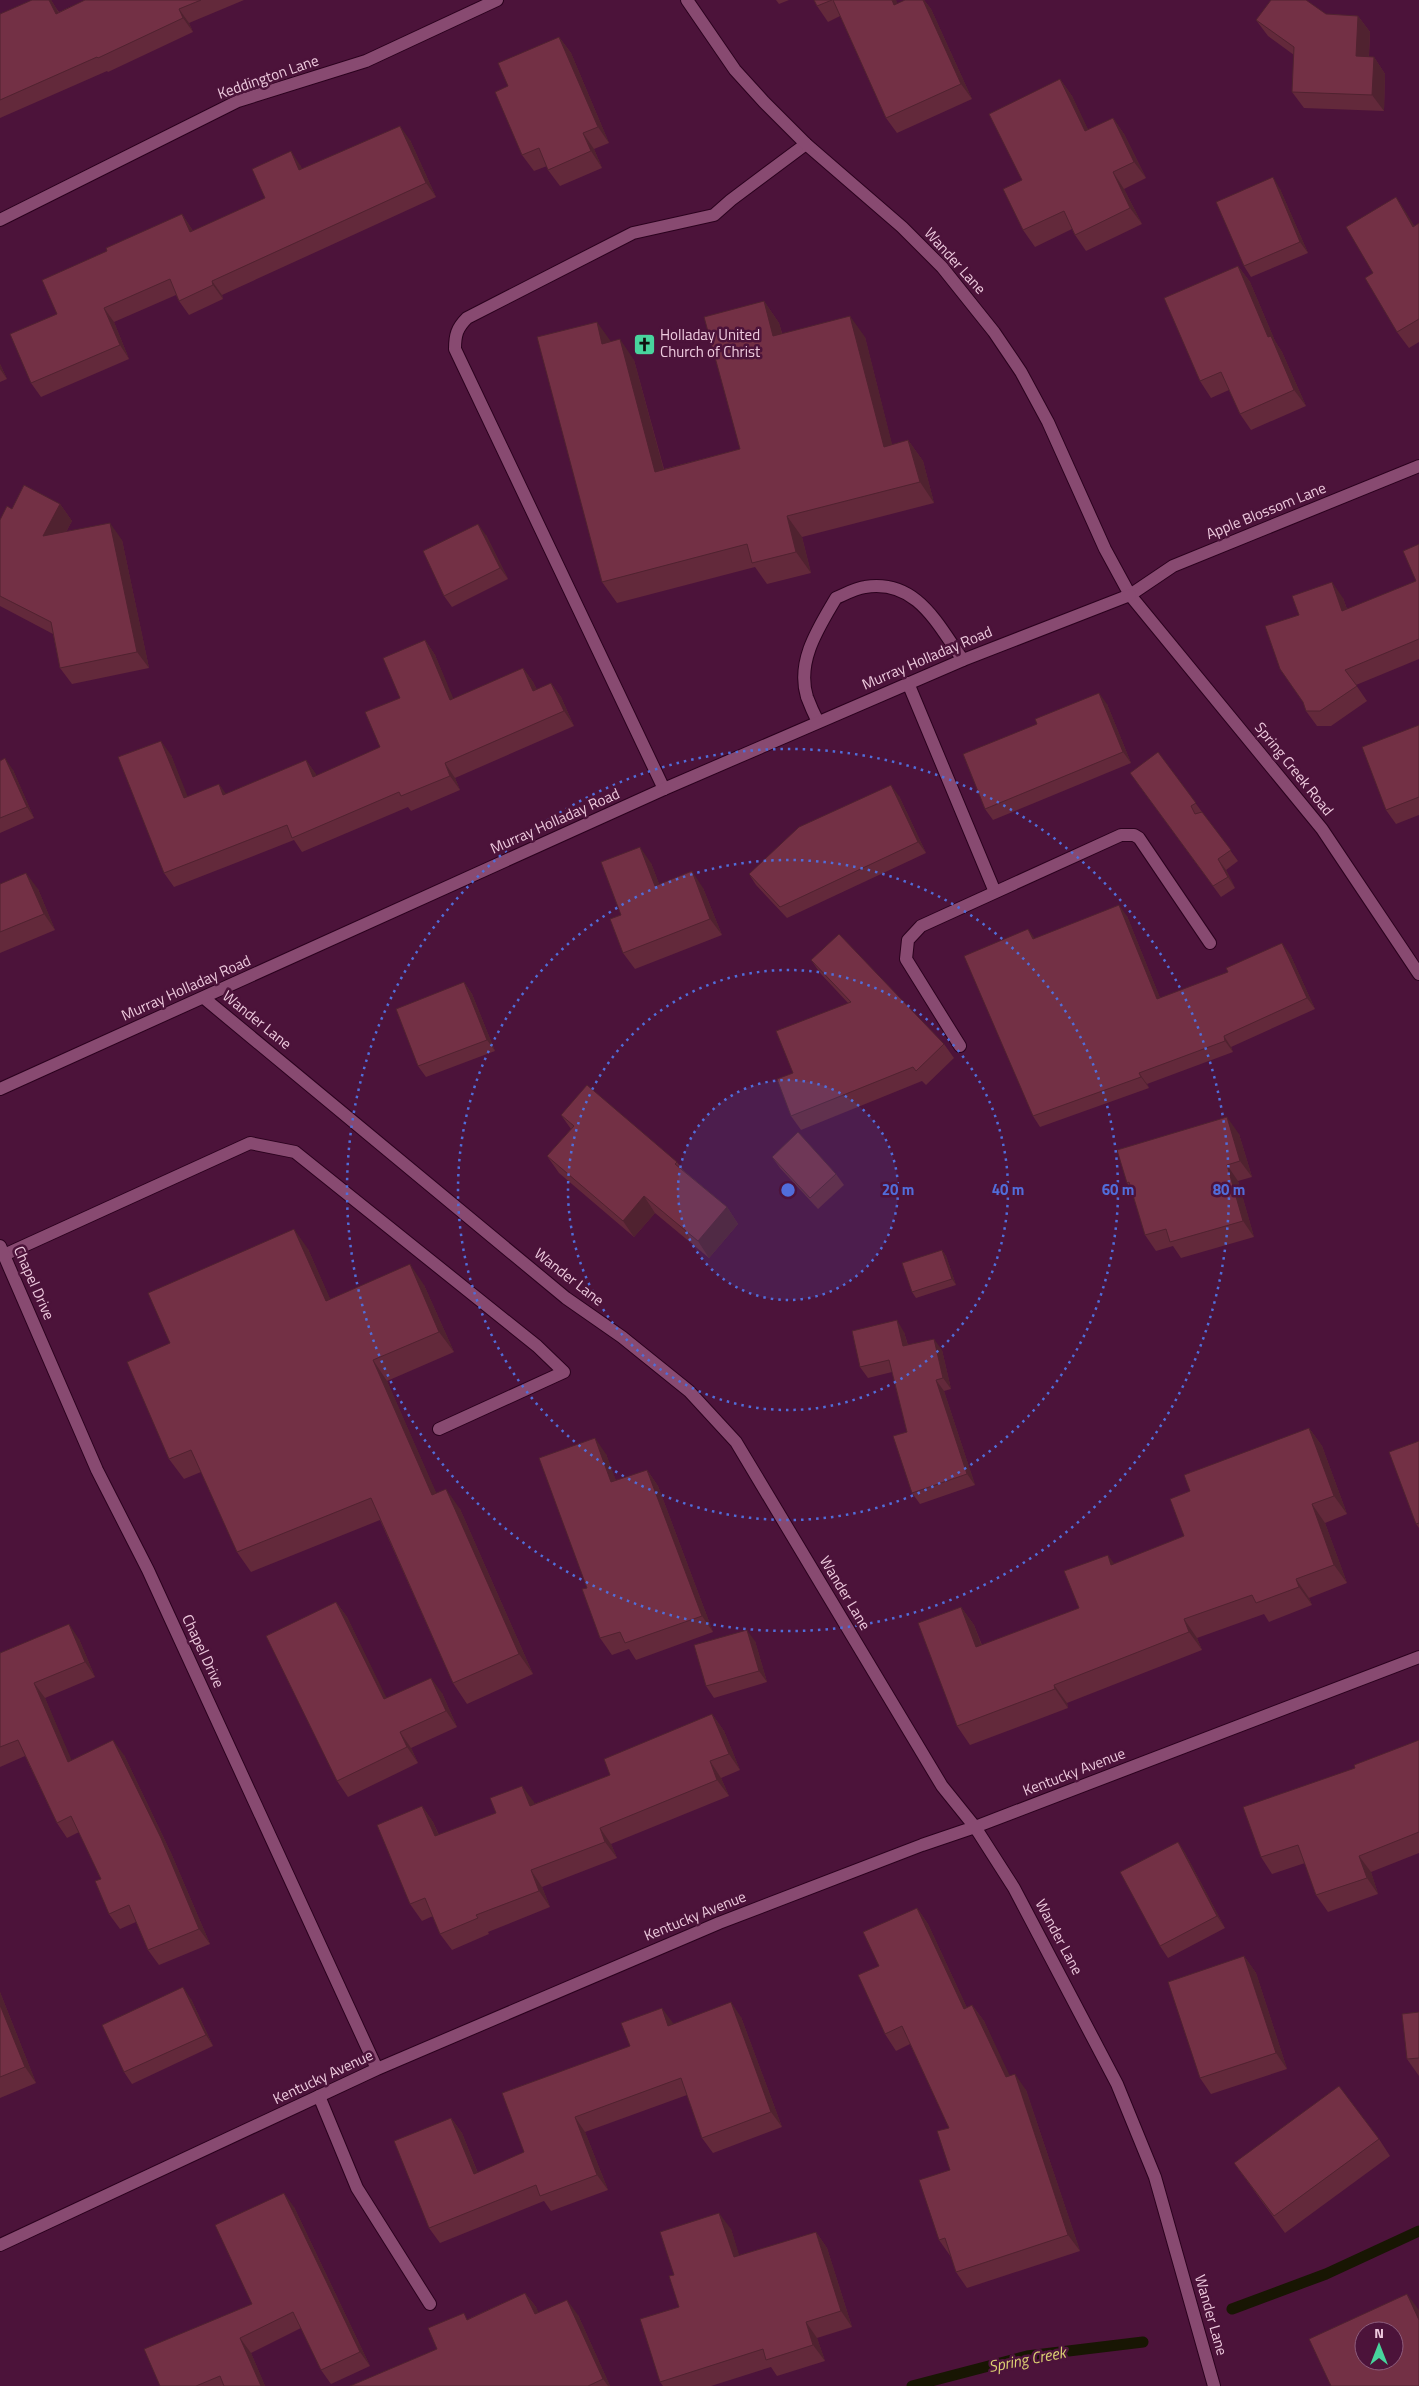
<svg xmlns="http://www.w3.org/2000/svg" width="1419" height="2386" viewBox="0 0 1419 2386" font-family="'Titillium Web',sans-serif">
<rect width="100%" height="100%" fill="#4c133a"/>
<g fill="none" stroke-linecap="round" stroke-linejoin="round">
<path stroke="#181603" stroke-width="11" d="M1232,2309L1326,2274L1419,2231
M912,2386L1027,2356L1143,2342"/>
<defs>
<path id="service" d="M908,683L995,892
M818,722C814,714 810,705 807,697C796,661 819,627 836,598C845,594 856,588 865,587C917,579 937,624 963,660
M664,789L455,349C455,335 457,328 467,318L633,233L714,215L731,200L806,144
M960,1046L906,959L908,940L921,926L1121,835H1134L1139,838L1210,943
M4,1255L250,1143L295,1152L537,1346L564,1372L439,1429
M319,2096L357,2188L430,2304"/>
<path id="minor" d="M687,0L735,70L764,102L806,144L902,227L942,267L994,332L1021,372L1048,422L1105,549L1130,595L1322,829L1419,974
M0,220L238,101L366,61L497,0
M1130,595L1173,566L1419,466
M204,998L566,1298L622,1337L689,1391L736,1442L942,1786L975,1827L1014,1888L1117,2084L1155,2177L1214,2386
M0,1246L97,1470L148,1570L377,2069
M0,2245L377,2069L719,1923L922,1845L975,1827L1419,1657"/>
<path id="tertiary" d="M0,1089L664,789L963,660L1130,595"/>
</defs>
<use href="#service" stroke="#2b021e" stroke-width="14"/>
<use href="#minor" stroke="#2b021e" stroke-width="14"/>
<use href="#tertiary" stroke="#2b021e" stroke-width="14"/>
<use href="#service" stroke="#884a71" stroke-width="12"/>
<use href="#minor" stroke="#884a71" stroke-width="12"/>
<use href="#tertiary" stroke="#884a71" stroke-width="12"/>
</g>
<path fill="#63293b" d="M32,0H51L56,8L59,12L85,0H244L189,23L193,32L108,72L107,71L0,118V14Z
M776,0H789L779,4Z
M814,0H896L897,4L905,0H924L931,9L972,99L897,133L886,118L840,16L828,22L817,6Z
M1326,14L1358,16L1370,32L1369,57H1374L1385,74L1384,111L1304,108L1292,92L1294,55L1268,36L1256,20Z
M559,37L571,53L609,143L594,149L602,168L560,186L548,170L547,166L534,171L522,155L508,86Z
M1060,79L1072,96L1088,130L1113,118L1124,134L1146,178L1124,189L1142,224L1086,251L1075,235L1072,229L1035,247L1023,230L1022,180Z
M410,140L436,197L222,295L223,299L189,315L179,301L176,295L114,322L129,359L41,397L31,383L57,314L107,251L182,214L193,231L265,198L300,165L302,169Z
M1280,189L1308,253L1251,277L1244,266Z
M1396,197L1414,226L1419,223V342L1409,348L1397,332L1373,273Z
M1238,266L1250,282L1275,341L1282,352L1306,406L1251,430L1240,414L1229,390L1211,398L1200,381Z
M764,301L779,323L782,333L865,337L892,445L908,440L923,461L934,503L802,537L811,573L767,584L755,567L617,603L602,582L611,342L634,360L664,469L740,449Z
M0,364L7,379L0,382Z
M60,504L72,521L66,532L122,540L149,668L72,684L60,668L53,634L0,606V520L12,509Z
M486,535L508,579L452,607L444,596Z
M1419,544V659L1356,685L1367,701L1331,726H1317L1306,711L1299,615L1343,598L1347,609L1416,581Z
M425,640L435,655L453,699L523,668L533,682L537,690L551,683L561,697L574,726L455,778L460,790L411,811L408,807L302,852L294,840L174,887L164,873L171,755L187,797L226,794L306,760L317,776L380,747L400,698Z
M1107,704L1131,763L993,820L985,809Z
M1419,725V815L1396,824L1386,810Z
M1158,752L1238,861L1226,870L1235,888L1221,897L1138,784Z
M0,761L13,770L34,818L0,833Z
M899,796L926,853L787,918L756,885L749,874Z
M651,863L659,884L703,888L722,935L635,969L623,953L621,915Z
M0,884L38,889L55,930L0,953Z
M1127,916L1160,998L1290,954L1315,1009L1231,1047L1233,1052L1147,1084L1149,1088L1040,1127L1033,1116L1035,938Z
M811,960L944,1044L954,1058L926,1085L922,1081L801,1130L791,1116L793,1073L848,1003L821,974Z
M464,982L472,994L495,1051L426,1077L418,1066Z
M561,1115L677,1162L683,1170L727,1207L738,1224L709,1258L655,1213L634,1237L559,1173L547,1156L571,1129Z
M1239,1134L1252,1177L1238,1181L1254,1237L1181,1258L1173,1246L1156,1251L1145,1235L1132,1190L1127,1183Z
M772,1157L836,1174L844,1185L818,1209L780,1168Z
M308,1249L330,1299L424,1285L454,1352L387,1381L436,1493L460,1509L533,1674L467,1704L453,1683L380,1520L251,1572L237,1552L201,1472L184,1479L169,1459L170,1343Z
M942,1250L946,1256L956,1285L916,1298L912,1292Z
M904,1332L908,1345L942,1350L951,1389L944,1391L975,1485L920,1504L912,1493L907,1432L892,1372L868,1378L860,1367Z
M1309,1428L1322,1446L1347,1514L1325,1523L1347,1583L1309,1598L1312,1605L1269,1622L1264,1614L1197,1638L1202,1650L1067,1703L1068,1708L970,1745L957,1726L961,1607L974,1625L982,1645L1079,1608L1114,1564L1184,1536L1190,1491Z
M1419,1441V1528L1416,1524Z
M606,1454L616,1481L647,1470L658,1486L713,1632L636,1660L629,1649L612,1655L600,1638L587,1588Z
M336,1602L347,1617L386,1698L442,1693L457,1727L411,1748L418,1763L348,1797L337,1781Z
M79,1639L95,1677L45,1698L71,1760L124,1755L171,1853L210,1944L159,1965L148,1950L136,1922L120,1929L109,1914L101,1879L79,1832L67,1838L57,1823L25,1756L0,1767V1653Z
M755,1641L767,1682L714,1698L706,1686Z
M712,1714L724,1731L740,1770L721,1778L729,1796L611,1844L617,1858L542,1887L550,1907L488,1932L489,1934L452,1950L440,1934L433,1916L422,1921L410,1904L422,1806L433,1822L439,1835L496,1813L522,1786L534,1804L610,1775Z
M1419,1740V1853L1371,1872L1378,1894L1328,1912L1316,1895L1305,1863L1272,1874L1261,1857L1355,1768Z
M1178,1842L1185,1853L1225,1928L1168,1958L1160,1946Z
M917,1908L928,1924L967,2008L972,2005L984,2021L1009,2076L1026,2090L1080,2251L967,2288L956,2272L951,2257L939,2240L950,2170L949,2128L910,2044L896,2051L885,2034L879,1966Z
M1244,1956L1256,1973L1287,2069L1211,2094L1200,2078Z
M0,1992L36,2083L0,2098Z
M191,1999L213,2046L132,2084L124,2072Z
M1419,2012V2076L1407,2059Z
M741,2017L782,2127L713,2153L702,2138L687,2095L585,2132L608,2190L551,2211L544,2201L440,2243L429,2228L451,2118L462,2133L478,2173L524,2152L630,2046L673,2024Z
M1379,2139L1390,2156L1285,2233L1234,2163Z
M294,2207L370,2366L331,2384L321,2370L301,2328L251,2353L265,2386H160L252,2304Z
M731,2229L739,2256L816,2232L827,2248L852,2327L817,2338L825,2361L777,2376L771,2367L711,2386H663L660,2382L679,2307L674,2275Z
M525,2293L536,2307L538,2313L578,2315L610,2386H350L437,2349L468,2319Z"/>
<path fill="#502230" d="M49,0H51L56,8L66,28L56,14Z
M892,0H896L905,20L894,5Z
M923,0H924L931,9L972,99L961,84Z
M179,9L189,23L193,32L183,18Z
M1358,16L1370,32L1368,72L1356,56Z
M559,37L571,53L609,143L598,127Z
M1374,57L1385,74L1384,111L1372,95Z
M1060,79L1072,96L1097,148L1085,131Z
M1113,118L1124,134L1146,178L1134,162Z
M400,126L410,140L436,197L426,183Z
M583,133L594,149L602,168L591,151Z
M291,151L300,165L309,184L299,170Z
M1113,172L1124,189L1142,224L1130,208Z
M1273,177L1280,189L1308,253L1300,242Z
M1396,197L1407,214L1419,233L1413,227Z
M182,214L191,228L200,246L190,232Z
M1238,266L1250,282L1275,341L1282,352L1306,406L1294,390L1268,337Z
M212,281L222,295L223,299L213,285Z
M764,301L779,323L788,357L773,336Z
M104,308L114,322L129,359L120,345Z
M850,316L865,337L898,468L884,447Z
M597,322L612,343L602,344Z
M620,339L634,360L670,493L655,472Z
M0,364L7,379L0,369Z
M908,440L923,461L934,503L920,482Z
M60,504L72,521L54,553L43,536Z
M787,516L802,537L811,573L796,552Z
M110,523L122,540L149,668L137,652Z
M478,524L486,535L508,579L500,568Z
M1332,582L1343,598L1353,627L1342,611Z
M425,640L435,655L460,714L450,700Z
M523,668L533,682L544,705L533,691Z
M551,683L561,697L574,726L564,711Z
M1099,693L1107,704L1131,763L1123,752Z
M161,741L171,755L194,812L184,798Z
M5,758L13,770L34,818L27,807Z
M306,760L316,774L323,792L313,777Z
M445,763L455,778L460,790L450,776Z
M219,784L229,798L223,795Z
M891,785L899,796L926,853L918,842Z
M640,847L651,863L666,902L655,886Z
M1218,859L1226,870L1235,888L1228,877Z
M692,871L703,888L722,935L710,919Z
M26,873L38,889L55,930L44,914Z
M1119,905L1127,916L1165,1010L1157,999Z
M1028,929L1036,940L1033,939Z
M1282,943L1290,954L1315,1009L1307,998Z
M464,982L472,994L495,1051L487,1040Z
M1224,1036L1231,1047L1233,1052L1225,1041Z
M1139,1073L1147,1084L1149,1088L1141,1077Z
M1227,1117L1239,1134L1252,1177L1240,1161Z
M1227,1165L1238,1181L1254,1237L1243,1221Z
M644,1196L655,1213L634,1237L623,1221Z
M727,1207L738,1224L709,1258L698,1241Z
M294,1229L308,1249L340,1321L326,1301Z
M942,1250L946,1256L956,1285L952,1279Z
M410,1264L424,1285L454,1352L439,1332Z
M897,1320L904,1332L911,1357L903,1346Z
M934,1339L942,1350L951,1389L943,1378Z
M373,1360L387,1381L446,1515L432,1495Z
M936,1380L944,1391L975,1485L967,1474Z
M1309,1428L1322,1446L1347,1514L1334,1496Z
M595,1438L606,1454L623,1499L611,1482Z
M647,1470L658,1486L713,1632L702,1616Z
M446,1489L460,1509L533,1674L519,1654Z
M1312,1504L1325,1523L1347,1583L1334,1565Z
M1108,1555L1121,1573L1111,1565Z
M1296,1579L1309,1598L1312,1605L1299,1587Z
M336,1602L347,1617L395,1715L384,1699Z
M961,1607L974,1625L989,1666L976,1647Z
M1184,1619L1197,1638L1202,1650L1189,1632Z
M69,1624L79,1639L95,1677L85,1662Z
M747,1630L755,1641L767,1682L759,1671Z
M431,1678L442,1693L457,1727L446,1711Z
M34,1683L45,1698L79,1777L68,1762Z
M1054,1685L1067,1703L1068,1708L1055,1689Z
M712,1714L724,1731L740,1770L729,1754Z
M400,1732L411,1748L418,1763L407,1747Z
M113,1740L124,1755L171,1853L210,1944L199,1929Z
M710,1761L721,1778L729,1796L717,1780Z
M522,1786L534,1802L541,1822L530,1806Z
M422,1806L433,1822L446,1853L435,1836Z
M600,1828L611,1844L617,1858L605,1842Z
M1178,1842L1185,1853L1225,1928L1217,1916Z
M1359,1856L1371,1872L1378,1894L1367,1878Z
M531,1870L542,1887L550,1907L539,1891Z
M917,1908L928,1924L975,2025L964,2009Z
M1244,1956L1256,1973L1287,2069L1276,2053Z
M183,1987L191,1999L213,2046L206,2035Z
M0,1992L36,2083L25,2067L0,2005Z
M731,2002L741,2017L782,2127L771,2112Z
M972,2005L984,2021L1018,2093L1006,2077Z
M662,2008L673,2023L679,2041L668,2026Z
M1015,2074L1026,2090L1080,2251L1068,2235Z
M575,2117L585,2132L608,2190L597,2175Z
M451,2118L462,2133L484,2189L474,2174Z
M284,2193L294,2207L370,2366L360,2352Z
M719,2213L731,2229L745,2274L734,2257Z
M816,2232L827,2248L852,2327L841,2311Z
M525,2293L536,2307L546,2329L535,2314Z
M1407,2294L1419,2310V2320Z
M567,2300L578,2315L610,2386H608L603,2379Z
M806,2322L817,2338L825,2361L813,2345Z
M240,2338L251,2353L265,2386H261Z"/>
<path fill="#733045" stroke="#502230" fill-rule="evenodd" d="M32,0H49L56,14L85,0H201L179,9L183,18L98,58L97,57L0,100V14Z
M814,0H832L817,6Z
M833,0H892L894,5L905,0H923L961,84L886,118Z
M1271,0H1306L1326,14L1358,16L1356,56L1374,57L1372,95L1292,92L1294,47L1256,20Z
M559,37L598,127L583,133L591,151L548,170L539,148L522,155L495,92L508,86L498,63Z
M1060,79L1085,131L1113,118L1134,162L1113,172L1130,208L1075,235L1064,211L1023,230L1003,189L1022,180L989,114Z
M400,126L426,183L212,281L213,285L179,301L170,279L104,308L120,345L31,383L10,334L57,314L42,280L107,251L106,248L182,214L190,232L265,198L252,169L291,151L299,170Z
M1273,177L1300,242L1244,266L1216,202Z
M1396,197L1413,227L1419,223V319L1397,332L1365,278L1373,273L1346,227Z
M1238,266L1268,337L1271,336L1294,390L1240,414L1221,372L1200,381L1164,298Z
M764,301L773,336L850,316L884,447L908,440L920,482L787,516L796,552L752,563L747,544L602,582L537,337L597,322L602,344L620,339L655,472L740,449L704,317Z
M24,485L60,504L43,536L110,523L137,652L60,668L51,622L0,596V520L7,506L12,509Z
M478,524L500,568L444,596L423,551Z
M1419,544V639L1345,670L1357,686L1320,711H1306L1303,702L1280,669L1265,626L1299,615L1292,596L1332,582L1342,611L1416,581L1403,551Z
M425,640L450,700L523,668L533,691L551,683L564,711L445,763L450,776L401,796L399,792L292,838L287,825L164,873L118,757L161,741L184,798L219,784L223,795L306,760L313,777L380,747L365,712L400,698L383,658Z
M1099,693L1123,752L985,809L963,754L1037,724L1035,719Z
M1419,725V797L1386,810L1362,747Z
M1158,752L1196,803L1191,806L1195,814L1202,812L1231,850L1218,859L1228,877L1213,886L1130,773Z
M5,758L27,807L0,818V761Z
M891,785L918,842L780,907L749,874L799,827Z
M640,847L655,886L692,871L710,919L623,953L610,919L621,915L601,862Z
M26,873L44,914L0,932V884Z
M1119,905L1157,999L1228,972L1226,968L1282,943L1307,998L1224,1036L1225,1041L1139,1073L1141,1077L1033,1116L964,956L1028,929L1033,939Z
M839,934L944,1044L916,1071L913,1067L791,1116L777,1079L793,1073L776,1031L851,1002L811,960Z
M464,982L487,1040L418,1066L396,1009Z
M587,1085L677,1162L675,1164L727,1207L698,1241L644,1196L623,1221L547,1156L574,1126L561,1115Z
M1227,1117L1240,1161L1227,1165L1243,1221L1170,1242L1166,1229L1145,1235L1129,1182L1127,1183L1117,1150Z
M798,1132L836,1174L810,1198L772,1157Z
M294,1229L326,1301L410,1264L439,1332L373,1360L432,1495L446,1489L519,1654L453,1683L371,1498L237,1552L191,1450L169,1459L127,1362L170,1343L148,1293Z
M942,1250L952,1279L912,1292L902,1263Z
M897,1320L903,1346L934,1339L943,1378L936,1380L967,1474L912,1493L893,1436L907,1432L889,1360L860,1367L852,1331Z
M1309,1428L1334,1496L1312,1504L1334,1565L1296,1579L1299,1587L1256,1603L1252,1595L1184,1619L1189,1632L1054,1685L1055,1689L957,1726L918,1623L961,1607L976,1647L1079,1608L1064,1571L1108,1555L1111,1565L1184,1536L1170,1499L1190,1491L1184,1475Z
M595,1438L611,1482L647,1470L702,1616L625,1643L620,1632L600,1638L582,1589L587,1588L539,1458Z
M1419,1441V1523L1416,1524L1389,1452Z
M336,1602L384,1699L431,1678L446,1711L400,1732L407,1747L337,1781L266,1636Z
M69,1624L85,1662L34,1683L68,1762L113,1740L161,1838L199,1929L148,1950L129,1905L109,1914L95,1881L101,1879L71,1816L57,1823L18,1740L0,1747V1653Z
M747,1630L759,1671L706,1686L694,1645Z
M712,1714L729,1754L710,1761L717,1780L600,1828L605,1842L531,1870L539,1891L476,1915L478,1918L440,1934L425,1898L410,1904L377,1825L422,1806L435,1836L496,1813L490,1798L522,1786L530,1806L610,1775L604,1759Z
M1419,1740V1832L1359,1856L1367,1878L1316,1895L1298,1845L1261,1857L1243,1807L1355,1768L1354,1765Z
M1178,1842L1217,1916L1160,1946L1120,1872Z
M917,1908L964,2009L972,2005L1006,2077L1015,2074L1068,2235L956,2272L945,2238L939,2240L919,2180L950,2170L937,2131L949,2128L902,2026L885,2034L858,1975L879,1966L863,1932Z
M1244,1956L1276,2053L1200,2078L1168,1982Z
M183,1987L206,2035L124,2072L102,2025Z
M731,2002L771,2112L702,2138L681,2078L575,2117L597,2175L540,2196L536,2185L429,2228L394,2141L451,2118L474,2174L524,2152L502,2093L630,2046L621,2023L662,2008L668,2026Z
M0,2005L25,2067L0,2077Z
M1419,2012V2058L1407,2059L1402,2014Z
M1339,2086L1379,2139L1274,2216L1234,2163Z
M284,2193L360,2352L321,2370L293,2312L240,2338L261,2386H224L220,2376L196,2386H160L144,2349L252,2304L215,2225Z
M719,2213L734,2257L816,2232L841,2311L806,2322L813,2345L766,2360L763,2349L660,2382L640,2319L679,2307L669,2276L674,2275L660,2232Z
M525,2293L535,2314L567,2300L603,2379L588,2386H350L437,2349L428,2328L464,2313L467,2320Z
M1407,2294L1419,2320V2386H1331L1309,2339ZM1364,2331H1394V2361H1364Z"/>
<circle cx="788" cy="1190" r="110" fill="#516dda" fill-opacity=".12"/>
<g fill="none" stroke="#516dda" stroke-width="2.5" stroke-dasharray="2.5 5">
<circle cx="788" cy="1190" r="110"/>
<circle cx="788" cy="1190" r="220"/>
<circle cx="788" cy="1190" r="330"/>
<circle cx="788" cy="1190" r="441"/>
</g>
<defs>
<symbol id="church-square" viewBox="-11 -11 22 22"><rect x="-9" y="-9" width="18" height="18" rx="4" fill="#48d49d" stroke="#4c133a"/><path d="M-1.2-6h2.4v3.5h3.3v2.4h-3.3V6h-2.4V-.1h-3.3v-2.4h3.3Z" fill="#111"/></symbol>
</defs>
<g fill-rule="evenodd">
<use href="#church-square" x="632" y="332" width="25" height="25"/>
</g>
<g text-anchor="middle" stroke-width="5" stroke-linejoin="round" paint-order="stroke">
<g font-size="15" fill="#eecade" stroke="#4c133a">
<text transform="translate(268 77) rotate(-19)" y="5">Keddington Lane</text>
<text transform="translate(955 261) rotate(48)" y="5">Wander Lane</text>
<text transform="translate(1266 511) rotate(-22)" y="5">Apple Blossom Lane</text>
<text transform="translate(927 658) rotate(-23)" y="5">Murray Holladay Road</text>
<text transform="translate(1294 769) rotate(51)" y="5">Spring Creek Road</text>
<text transform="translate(555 821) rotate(-24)" y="5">Murray Holladay Road</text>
<text transform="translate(186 988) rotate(-24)" y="5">Murray Holladay Road</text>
<text transform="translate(257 1020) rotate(39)" y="5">Wander Lane</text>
<text transform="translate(569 1277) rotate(38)" y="5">Wander Lane</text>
<text transform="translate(34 1283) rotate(66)" y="5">Chapel Drive</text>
<text transform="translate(845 1593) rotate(59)" y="5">Wander Lane</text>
<text transform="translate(203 1651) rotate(65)" y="5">Chapel Drive</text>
<text transform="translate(1074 1772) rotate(-21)" y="5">Kentucky Avenue</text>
<text transform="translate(695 1916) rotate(-22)" y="5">Kentucky Avenue</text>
<text transform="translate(1059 1937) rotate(62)" y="5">Wander Lane</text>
<text transform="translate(323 2077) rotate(-25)" y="5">Kentucky Avenue</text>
<text transform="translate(1211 2315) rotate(74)" y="5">Wander Lane</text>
</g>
<g font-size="15" fill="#eecade" stroke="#4c133a" text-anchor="start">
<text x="660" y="340">Holladay United<tspan x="660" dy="17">Church of Christ</tspan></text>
</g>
<g font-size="16" font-style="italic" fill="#ddd273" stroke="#4c133a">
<text transform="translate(1027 2359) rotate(-11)" y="6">Spring Creek</text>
</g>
</g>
<circle cx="788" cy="1190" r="8" fill="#516dda" stroke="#4c133a" stroke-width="2.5"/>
<g font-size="15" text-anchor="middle" font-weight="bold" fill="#516dda" stroke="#4c133a" stroke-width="5" stroke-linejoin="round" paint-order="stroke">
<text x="898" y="1195">20 m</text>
<text x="1008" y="1195">40 m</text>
<text x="1118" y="1195">60 m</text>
<text x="1229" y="1195">80 m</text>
</g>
<g transform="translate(1379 2346)"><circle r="24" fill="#4c133a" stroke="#8d5c7c"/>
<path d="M0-4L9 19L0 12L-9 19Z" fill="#48d49d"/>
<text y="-8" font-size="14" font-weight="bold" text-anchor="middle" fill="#eecade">N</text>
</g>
</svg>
